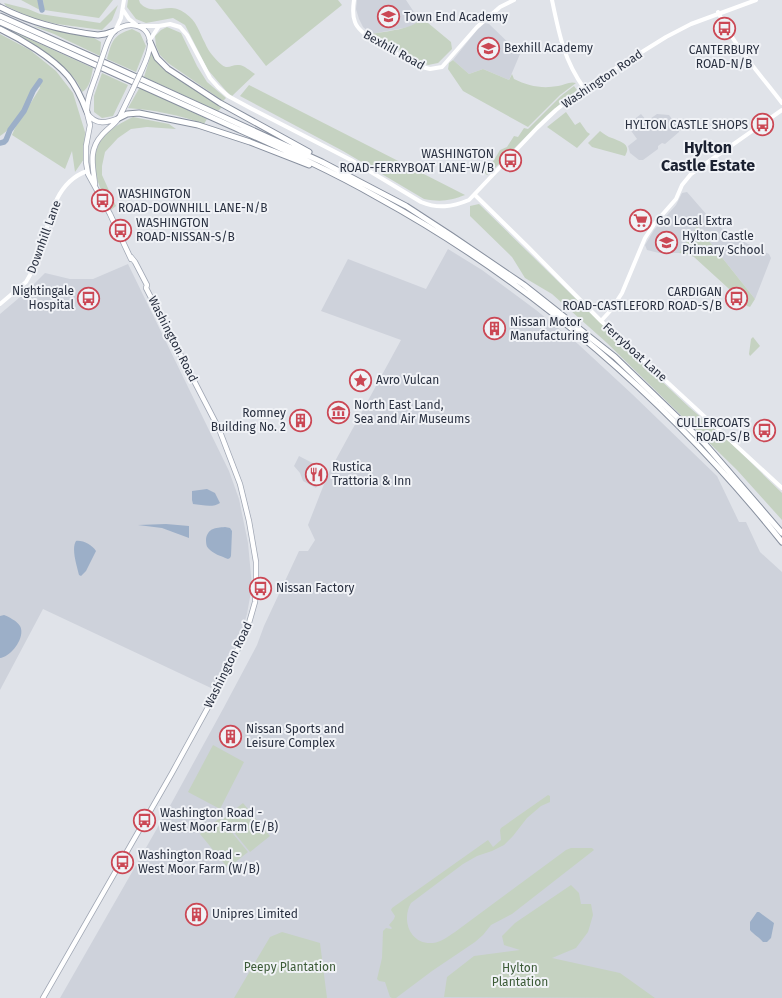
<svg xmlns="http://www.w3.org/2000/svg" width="782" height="998" viewBox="0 0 782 998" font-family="'Fira Sans',sans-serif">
<rect width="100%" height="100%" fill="#e0e3e9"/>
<path fill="#ced2db" d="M357,0H406L414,12L422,18L416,24L409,27L371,34L363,27L359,19L356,9Z
M485,23L489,24L520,54L509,80L483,69L469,74L453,60L477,30Z
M641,114L647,121L657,114L669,115L679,128V132L665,144L662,143L658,146V149L643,160H639L630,153L628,146L637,139L627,125Z
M687,192L707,215L725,231L742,241L769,254L771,258L755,299L697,226L679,253H659L647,250L645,245L654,230L676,205L682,193Z
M448,249L482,270L536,310L578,344L632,394L717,476L739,522H746L760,552L782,572V998H60L171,804L223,709L257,645L264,626L299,551H308L315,540L308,525L328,474L401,340L321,311L348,259L426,289Z
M128,264L229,471L239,499L248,543L252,586L247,614L242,631L225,668L211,688L43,609L0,690V314L26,292L45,273L70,279H93Z
M299,456L324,469L316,488L303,481L300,473L294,466Z"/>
<path fill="#c5d2c1" d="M21,0H38L40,10Z
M43,0H113L99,18L44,10Z
M128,0H139L140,3C142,5 144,7 147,8C160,13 170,2 185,13C197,21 199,32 205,43C208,51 215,59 222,65C228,70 232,64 239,65C244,65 250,71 255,74L232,96L227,92L208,70L185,25L173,18L146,23L136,19L127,7Z
M215,0H338L342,5L266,66Z
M4,3L28,9L40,14L100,23L118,5L112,20L102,30L57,24L32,18L6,6Z
M422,18L451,42L452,49L438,63L428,65L420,62L371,34C386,31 412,30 422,18Z
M33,26L94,38L101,42L100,56L54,34Z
M3,27L93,68C91,77 90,88 82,92C74,66 25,40 3,27Z
M167,27L181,33L197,66L207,82L226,98L223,101L168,63L160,55L156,46L155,36L161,30Z
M132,29L140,33L146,46L136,72L107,59C112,41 113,35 132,29Z
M0,34L30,50L56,71L73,93L85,132L84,159L75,172L72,151L65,169L12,135L15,128L40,88L38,83C28,98 16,127 0,136Z
M152,51L154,58L163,68L222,107L218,111L144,77Z
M453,60L469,74L483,69L509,80L512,74L514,79C528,86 542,89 558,86C564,85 570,81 576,83L560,95L528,127L463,91L448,69L449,63Z
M102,73L128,85L113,116L102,118L94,112V96Z
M249,85L465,195C450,201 440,202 424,199L343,151L240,96Z
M574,86L577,90L547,115L494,169L487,175L484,172L494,160L500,150L507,147L514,136L518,137L524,128L528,129L561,96Z
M140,87L207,119L204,124C180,115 154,110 128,108Z
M566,112L575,125L580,122L587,132L590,134L577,148L547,127Z
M133,117L169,124L176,129L147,127L131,129L118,138L105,152L102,166V175L116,206L111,210C101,190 88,168 98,146C99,143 100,140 102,138C110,129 122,122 133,117Z
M600,131C604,134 608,137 612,138C621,142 632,144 625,156L592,147L588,143Z
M479,204L619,341L689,407L731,443L782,493V520L737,470L607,343L552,294L525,278L512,257L470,216V206Z
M697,226L755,299L750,307L747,306L739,298L694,257L687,254L679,253Z
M753,337L760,346L750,356L749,354L751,339Z
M213,745L244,762L220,809L188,792Z
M548,795L550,796V802L541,806L527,818L513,836L504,845L492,851L477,856L463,864L411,903C401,920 410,945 433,943C441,942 449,936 455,932L566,850L571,848H592L594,850L512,914L491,925L483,935L475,942L432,971L396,998H392L390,997L385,982L379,981L377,979L382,958L383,931L386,928L391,929L392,928L389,925L394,919L395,916L391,910L392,908L488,840L493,847L501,840L500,830L501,828Z
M243,803L270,836L250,852L223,819Z
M220,818L248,852L228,868L200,834Z
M571,885L579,893L581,904H591L593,915L588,932L576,948L552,958L620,973L655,998L444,997L447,977L474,956L520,950L504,945L502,936L515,923Z
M282,932L320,943L327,998H234L270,937Z"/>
<path fill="#9cafc8" d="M207,489L215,493L220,503C213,508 202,505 193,504L192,500V491Z
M166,524L189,526V538L162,528L138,525Z
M225,527L230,528L232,531L231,556L230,558L228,559C221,556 213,554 208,548C206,546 206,542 206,539C208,528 215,528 225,527Z
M76,541C83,540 92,545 96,551L86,571L81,576L79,575C77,566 71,549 76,541Z
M4,615C9,617 17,621 20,626C26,637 11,657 0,658V616Z
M757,912H759L774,923L771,938L767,942H763C759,937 753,934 750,930V922Z"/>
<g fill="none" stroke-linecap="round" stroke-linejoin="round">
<path stroke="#9cafc8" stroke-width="5.5" d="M40,0L42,10
M0,143L4,142L6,140L10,130L24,111L33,91L40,81"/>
<defs>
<path id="primary" d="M102,58C105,50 107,41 112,34C122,21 148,21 150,42C151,52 144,65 140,74
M97,73C93,85 86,99 87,113C96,126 107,123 119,118L133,89
M87,113L90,125L86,146V162L88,174L110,214L131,259
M95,184C93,166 88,150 102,135C107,129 114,125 118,119
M43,998L172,773L223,680L247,630L255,602L256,590V562L249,521L240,484L219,429L146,288L147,285L135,262L131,257"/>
<path id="highway" d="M0,7C31,23 64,31 98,35L105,34L114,31
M0,16L110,65L322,162L406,206L452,236L524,285L615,357L705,444L782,533
M0,22C77,57 154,91 231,126C280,148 330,170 377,197C534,283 671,403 782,542
M0,29C21,39 53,58 68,76C77,87 82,99 87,112
M150,42L157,58L168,69L220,103L309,152
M119,118L127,114L139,113L198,125L250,142L309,165"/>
</defs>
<use href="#primary" stroke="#a0a7b4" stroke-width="6"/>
<use href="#highway" stroke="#88909f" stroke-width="7"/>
<path stroke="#fff" stroke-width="4" d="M354,0C353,7 352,15 355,22C360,38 406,58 422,67L430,69L442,67L477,27L500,7L514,0
M552,0C559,34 564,60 584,88
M123,10L129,19L138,26
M718,12C734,46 760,74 782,103
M139,26H159L170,24L180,27L187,35L210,78L218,87L228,96L252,109L351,160L421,202C438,209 452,207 469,200L537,128L556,110L584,88L666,37L691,24L756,0
M115,31L121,18L124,0
M150,40L159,26
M475,195L529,248L601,321L782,488
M0,304L26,282L30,275L57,199C64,185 73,176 87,171
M601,321L611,310L622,293L645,238L655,223L676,199L682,185L691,174L782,110"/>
<use href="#primary" stroke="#fff" stroke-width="4.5"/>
<use href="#highway" stroke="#fff" stroke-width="5"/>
<defs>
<path id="primary-bridge" d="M97,73L102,58
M133,89L140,74"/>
</defs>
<use href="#primary-bridge" stroke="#a0a7b4" stroke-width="6" stroke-linecap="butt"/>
<use href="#primary-bridge" stroke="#fff" stroke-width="4.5"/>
</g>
<defs>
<symbol id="school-ring" viewBox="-11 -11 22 22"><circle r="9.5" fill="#f0f2f6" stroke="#cb4855" stroke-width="1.5"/><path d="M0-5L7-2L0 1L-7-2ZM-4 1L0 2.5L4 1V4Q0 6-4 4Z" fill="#cb4855"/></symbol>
<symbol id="bus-ring" viewBox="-11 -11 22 22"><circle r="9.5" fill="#f0f2f6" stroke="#cb4855" stroke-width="1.5"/><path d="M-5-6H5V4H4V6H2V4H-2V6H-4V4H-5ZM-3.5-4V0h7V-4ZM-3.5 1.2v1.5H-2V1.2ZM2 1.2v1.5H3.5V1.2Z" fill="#cb4855"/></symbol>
<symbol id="supermarket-ring" viewBox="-11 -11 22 22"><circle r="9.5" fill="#f0f2f6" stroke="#cb4855" stroke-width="1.5"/><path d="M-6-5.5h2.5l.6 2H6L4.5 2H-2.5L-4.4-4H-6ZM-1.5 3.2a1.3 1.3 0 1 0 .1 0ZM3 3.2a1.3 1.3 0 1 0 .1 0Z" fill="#cb4855"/></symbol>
<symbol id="building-ring" viewBox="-11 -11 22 22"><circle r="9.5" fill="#f0f2f6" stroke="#cb4855" stroke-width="1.5"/><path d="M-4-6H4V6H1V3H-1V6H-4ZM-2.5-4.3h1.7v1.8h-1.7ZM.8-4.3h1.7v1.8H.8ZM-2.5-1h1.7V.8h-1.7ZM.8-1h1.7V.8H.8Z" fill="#cb4855"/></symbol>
<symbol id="sight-ring" viewBox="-11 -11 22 22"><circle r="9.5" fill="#f0f2f6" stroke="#cb4855" stroke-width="1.5"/><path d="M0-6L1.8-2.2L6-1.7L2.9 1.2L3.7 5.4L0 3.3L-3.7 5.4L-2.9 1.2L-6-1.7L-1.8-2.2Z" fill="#cb4855"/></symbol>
<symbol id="museum-ring" viewBox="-11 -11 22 22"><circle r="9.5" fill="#f0f2f6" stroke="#cb4855" stroke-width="1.5"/><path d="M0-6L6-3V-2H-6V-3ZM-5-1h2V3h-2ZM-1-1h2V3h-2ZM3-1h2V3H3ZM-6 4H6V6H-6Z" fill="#cb4855"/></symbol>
<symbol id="restaurant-ring" viewBox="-11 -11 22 22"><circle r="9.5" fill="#f0f2f6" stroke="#cb4855" stroke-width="1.5"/><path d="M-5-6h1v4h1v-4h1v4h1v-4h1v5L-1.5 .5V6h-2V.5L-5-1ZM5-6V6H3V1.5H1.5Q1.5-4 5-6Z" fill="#cb4855"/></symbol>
</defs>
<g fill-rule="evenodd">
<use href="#school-ring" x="376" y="4" width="25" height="25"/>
<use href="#bus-ring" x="712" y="16" width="25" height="25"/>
<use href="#school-ring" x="476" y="36" width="25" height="25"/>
<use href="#bus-ring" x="750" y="112" width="25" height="25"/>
<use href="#bus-ring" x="498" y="148" width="25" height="25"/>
<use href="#bus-ring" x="90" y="188" width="25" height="25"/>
<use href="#supermarket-ring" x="628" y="208" width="25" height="25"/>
<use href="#bus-ring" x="108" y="218" width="25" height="25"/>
<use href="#school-ring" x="654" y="230" width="25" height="25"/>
<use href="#bus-ring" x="76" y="286" width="25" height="25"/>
<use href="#bus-ring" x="724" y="286" width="25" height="25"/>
<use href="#building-ring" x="482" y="316" width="25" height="25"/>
<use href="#sight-ring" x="348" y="368" width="25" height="25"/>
<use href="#museum-ring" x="326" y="400" width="25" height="25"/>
<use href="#building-ring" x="288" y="408" width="25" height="25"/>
<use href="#bus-ring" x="752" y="418" width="25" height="25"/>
<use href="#restaurant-ring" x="304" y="462" width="25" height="25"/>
<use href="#bus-ring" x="248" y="576" width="25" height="25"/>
<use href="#building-ring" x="218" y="724" width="25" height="25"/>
<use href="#bus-ring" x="132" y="808" width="25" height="25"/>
<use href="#bus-ring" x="110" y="850" width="25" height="25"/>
<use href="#building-ring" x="184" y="902" width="25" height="25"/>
</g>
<g text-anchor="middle" stroke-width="4" stroke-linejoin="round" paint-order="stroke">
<g font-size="12" fill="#293040" stroke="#f0f2f6" text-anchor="start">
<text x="404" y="21">Town End Academy</text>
<text x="504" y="52">Bexhill Academy</text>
<text x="724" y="54" text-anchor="middle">CANTERBURY<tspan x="724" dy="14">ROAD-N/B</tspan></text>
<text x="748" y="129" text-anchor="end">HYLTON CASTLE SHOPS</text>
<text x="494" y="158" text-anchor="end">WASHINGTON<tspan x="494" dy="14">ROAD-FERRYBOAT LANE-W/B</tspan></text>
<text x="118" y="198">WASHINGTON<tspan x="118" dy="14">ROAD-DOWNHILL LANE-N/B</tspan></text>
<text x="656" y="225">Go Local Extra</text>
<text x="136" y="227">WASHINGTON<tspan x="136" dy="14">ROAD-NISSAN-S/B</tspan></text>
<text x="682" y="240">Hylton Castle<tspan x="682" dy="14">Primary School</tspan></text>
<text x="74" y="295" text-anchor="end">Nightingale<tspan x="74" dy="14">Hospital</tspan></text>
<text x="722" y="296" text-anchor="end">CARDIGAN<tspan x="722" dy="14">ROAD-CASTLEFORD ROAD-S/B</tspan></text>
<text x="510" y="326">Nissan Motor<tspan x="510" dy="14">Manufacturing</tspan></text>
<text x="376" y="384">Avro Vulcan</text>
<text x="354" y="409">North East Land,<tspan x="354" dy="14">Sea and Air Museums</tspan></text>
<text x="286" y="417" text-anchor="end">Romney<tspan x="286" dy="14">Building No. 2</tspan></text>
<text x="750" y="427" text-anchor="end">CULLERCOATS<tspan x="750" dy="14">ROAD-S/B</tspan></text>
<text x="332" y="471">Rustica<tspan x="332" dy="14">Trattoria &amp; Inn</tspan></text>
<text x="276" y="592">Nissan Factory</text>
<text x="246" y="733">Nissan Sports and<tspan x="246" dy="14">Leisure Complex</tspan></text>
<text x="160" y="817">Washington Road -<tspan x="160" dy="14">West Moor Farm (E/B)</tspan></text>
<text x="138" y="859">Washington Road -<tspan x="138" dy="14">West Moor Farm (W/B)</tspan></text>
<text x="212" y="918">Unipres Limited</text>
</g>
<g font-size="12" fill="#293040" stroke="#f0f2f6">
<text transform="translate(394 50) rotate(29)" y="4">Bexhill Road</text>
<text transform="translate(602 79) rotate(-34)" y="4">Washington Road</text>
<text transform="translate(44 237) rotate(-70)" y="4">Downhill Lane</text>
<text transform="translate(173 339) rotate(63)" y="4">Washington Road</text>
<text transform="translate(635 352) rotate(42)" y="4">Ferryboat Lane</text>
<text transform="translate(228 665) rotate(-64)" y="4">Washington Road</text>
</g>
<g font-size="12" fill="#3c5b37" stroke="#f0f2f6">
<text x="290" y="971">Peepy Plantation</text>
<text x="520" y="972">Hylton<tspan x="520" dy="14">Plantation</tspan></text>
</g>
<g font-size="16" font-weight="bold" fill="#1b2131" stroke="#f0f2f6">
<text x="708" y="153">Hylton<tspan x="708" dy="18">Castle Estate</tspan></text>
</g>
</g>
</svg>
